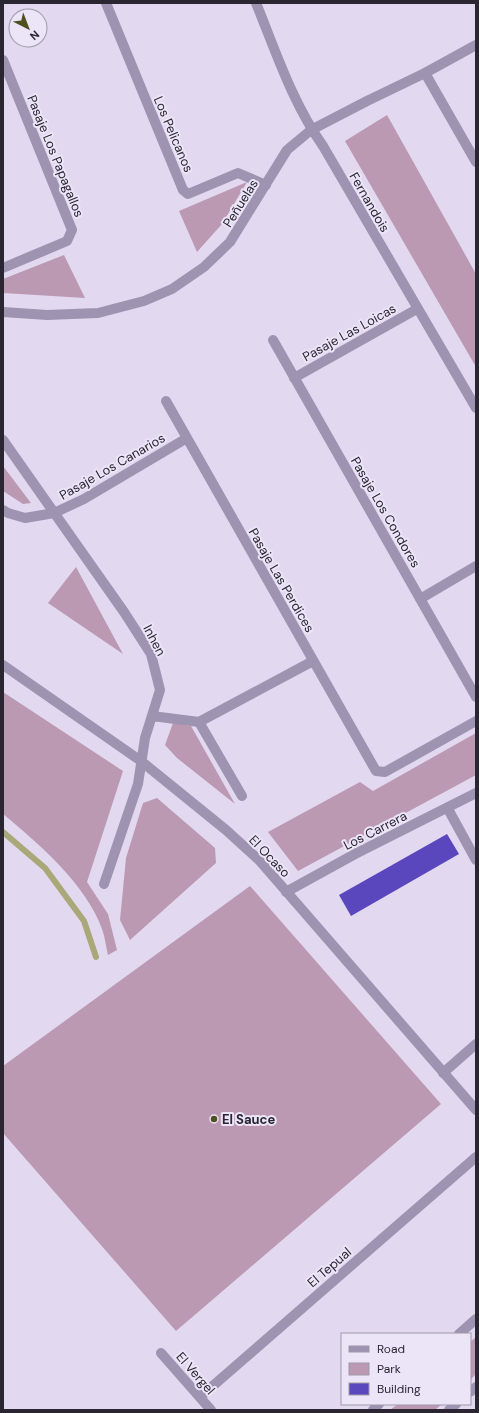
<svg xmlns="http://www.w3.org/2000/svg" width="479" height="1413" viewBox="0 0 479 1413" font-family="'DM Sans',sans-serif">
<rect width="100%" height="100%" fill="#e2d8ef"/>
<path fill="#bc99b3" d="M387,115L476,274V367L345,141Z
M247,182L222,224L197,252L179,211Z
M64,255L85,298L3,293V279Z
M3,466L31,503L23,504L3,491Z
M76,567L123,654L48,603Z
M3,692L123,771L87,882L108,914L117,950L108,955C106,947 105,937 102,929C86,884 38,843 3,814Z
M173,723L191,726L235,804L177,758L165,745Z
M476,733V775L298,871L268,832L360,782L373,791Z
M157,798L215,848L216,863L130,940L120,920L126,858L143,803Z
M250,886L441,1104L176,1331L3,1133V1066Z
M476,1337V1374L470,1380V1342Z
M398,1404H442L435,1410H390Z"/>
<g fill="none" stroke-linecap="round" stroke-linejoin="round">
<path stroke="#a9a879" stroke-width="6" d="M3,832L45,868L84,921L96,957"/>
</g>
<path fill="#5b47bd" d="M447,834L459,854L351,916L339,895Z"/>
<g fill="none" stroke-linecap="round" stroke-linejoin="round">
<path stroke="#9e93b0" stroke-width="10" d="M448,809L476,860"/>
<path stroke="#9e93b0" stroke-width="10" d="M106,3L183,190L188,194L238,173L266,185
M256,3C276,52 292,102 323,146L476,408
M3,60L72,230L67,241L3,268
M425,73L476,162
M273,340L476,697
M294,378L417,309
M166,401L376,771L385,772L476,721
M3,440L124,612L151,654L160,690L145,738L138,784L104,884
M3,510L8,513L25,518L54,513L84,499L187,438
M420,599L476,566
M152,716L199,722L313,661
M199,722L242,796
M443,1073L476,1044
M459,1334L476,1319
M161,1353L211,1410
M470,1392L476,1387
M200,1397L476,1157
M373,1410L379,1404
M449,1410L456,1404"/>
<path stroke="#9e93b0" stroke-width="10" d="M3,312L47,315L98,313L144,301L172,289L204,267L230,242L287,150L311,130L367,101L425,73L476,45
M3,665L141,761L226,830L259,860L476,1110
M286,892L355,854L476,793"/>
</g>
<circle fill="#504f1f" stroke="#ece4f7" stroke-width="1.5" cx="214" cy="1119" r="4"/>
<g text-anchor="middle" stroke-width="4" stroke-linejoin="round" paint-order="stroke">
<g font-size="13" fill="#292632" stroke="#ece4f7">
<text transform="translate(174 134) rotate(67)" y="5">Los Pelicanos</text>
<text transform="translate(56 156) rotate(68)" y="5">Pasaje Los Papagallos</text>
<text transform="translate(370 202) rotate(60)" y="5">Fernandois</text>
<text transform="translate(240 203) rotate(-58)" y="5">Peñuelas</text>
<text transform="translate(349 332) rotate(-29)" y="5">Pasaje Las Loicas</text>
<text transform="translate(112 466) rotate(-30)" y="5">Pasaje Los Canarios</text>
<text transform="translate(386 512) rotate(60)" y="5">Pasaje Los Condores</text>
<text transform="translate(282 580) rotate(60)" y="5">Pasaje Las Perdices</text>
<text transform="translate(155 640) rotate(62)" y="5">Inhen</text>
<text transform="translate(375 830) rotate(-27)" y="5">Los Carrera</text>
<text transform="translate(270 856) rotate(46)" y="5">El Ocaso</text>
<text transform="translate(329 1267) rotate(-41)" y="5">El Tepual</text>
<text transform="translate(196 1373) rotate(49)" y="5">El Vergel</text>
</g>
<g font-size="13" font-weight="bold" fill="#292632" stroke="#ece4f7" text-anchor="start">
<text x="222" y="1124">El Sauce</text>
</g>
</g>
<rect width="479" height="1413" fill="none" stroke="#292632" stroke-width="8"/>
<rect x="341" y="1333" width="130" height="72" fill="#ece4f7" stroke="#9e98a8"/>
<rect x="349" y="1346" width="20" height="6" fill="#9e93b0" stroke="#9e98a8"/>
<text x="377" y="1353" font-size="12" fill="#292632">Road</text>
<rect x="349" y="1363" width="20" height="12" fill="#bc99b3" stroke="#9e98a8"/>
<text x="377" y="1373" font-size="12" fill="#292632">Park</text>
<rect x="349" y="1383" width="20" height="12" fill="#5b47bd" stroke="#9e98a8"/>
<text x="377" y="1393" font-size="12" fill="#292632">Building</text>
<g transform="translate(28 28) rotate(138)"><circle r="19" fill="#ece4f7" stroke="#9e98a8"/>
<path d="M0-3L7 15L0 10L-7 15Z" fill="#504f1f"/>
<text y="-6" font-size="11" font-weight="bold" text-anchor="middle" fill="#292632">N</text>
</g>
</svg>
